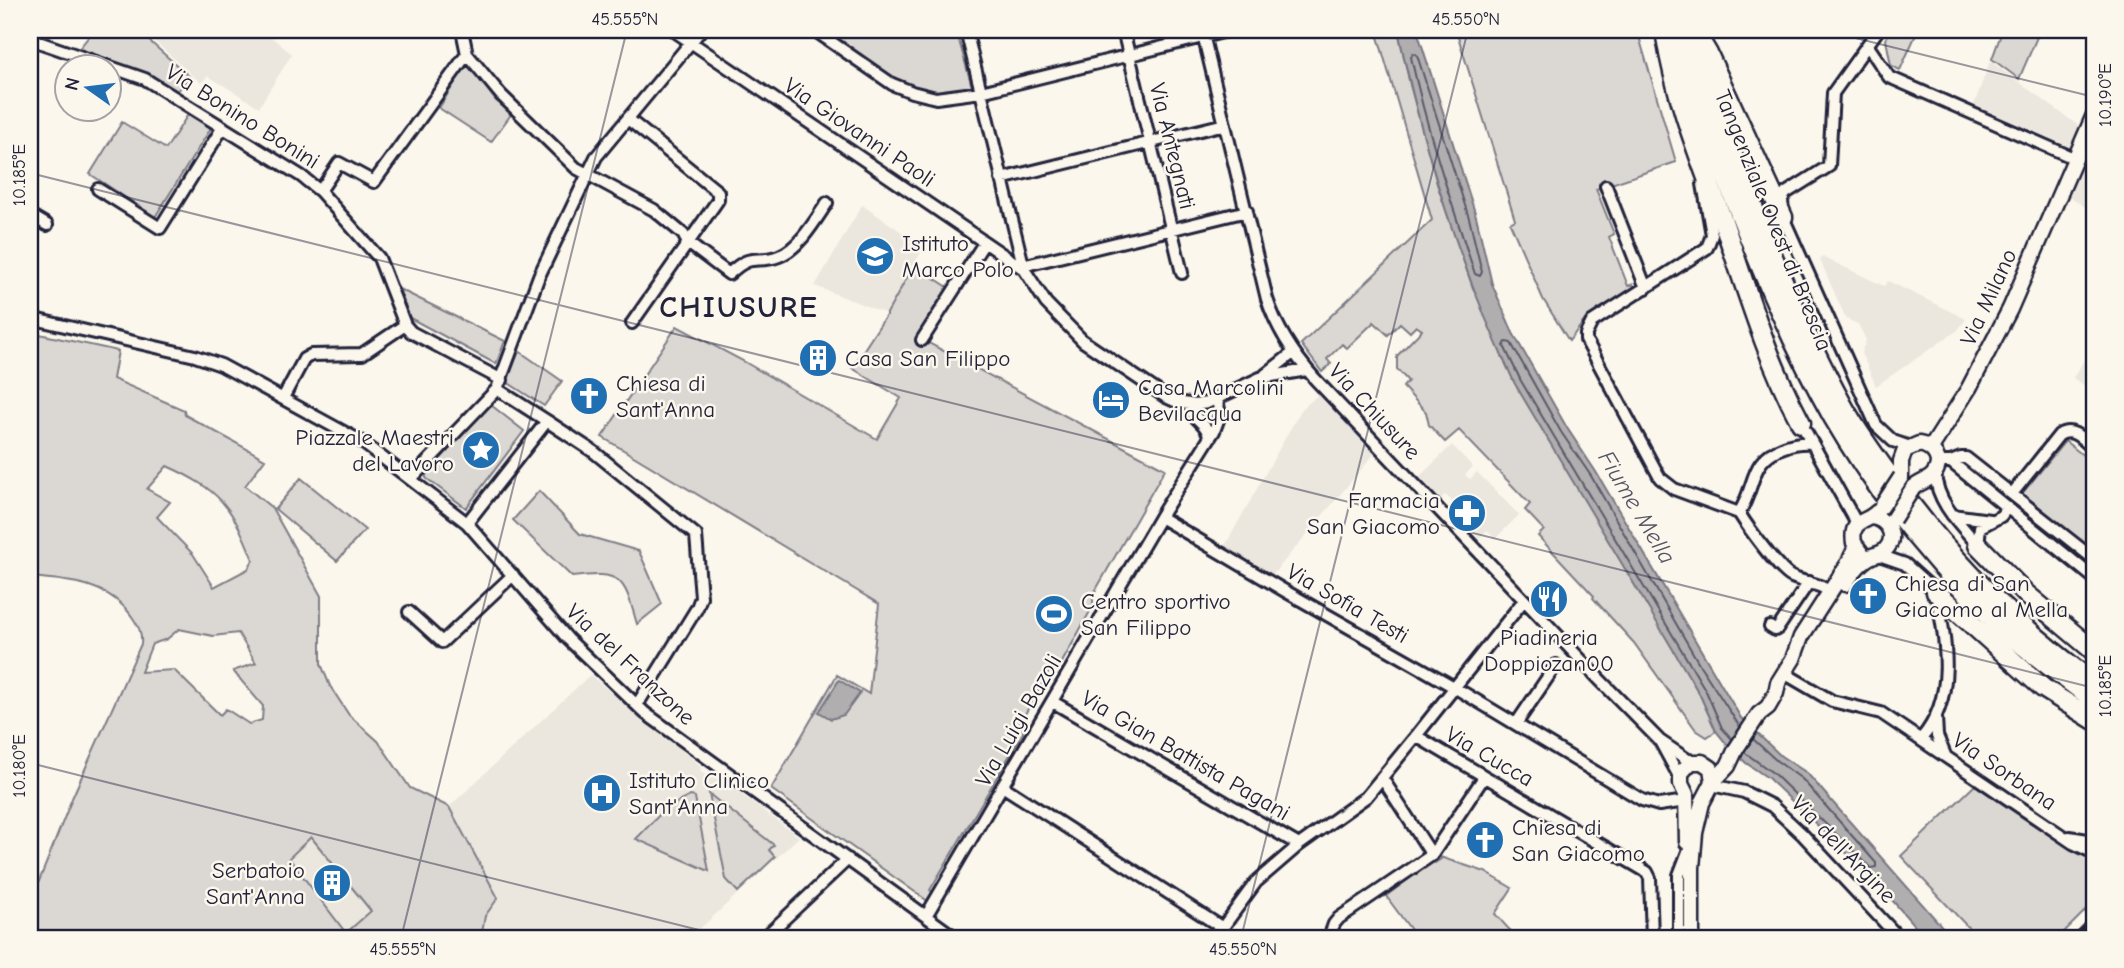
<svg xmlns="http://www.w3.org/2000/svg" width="2124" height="968" viewBox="0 0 2124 968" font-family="'Comic Neue',sans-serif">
<rect width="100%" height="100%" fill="#fbf7ec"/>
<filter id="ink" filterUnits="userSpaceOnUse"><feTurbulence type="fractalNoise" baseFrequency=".0143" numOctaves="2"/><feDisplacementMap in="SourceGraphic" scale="14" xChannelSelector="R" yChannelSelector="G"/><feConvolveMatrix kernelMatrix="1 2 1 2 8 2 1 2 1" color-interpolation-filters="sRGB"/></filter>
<g filter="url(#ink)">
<path fill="#ebe7df" d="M142,30H263L292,54L259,107L208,76L201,83Z
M1990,61L2079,126L2070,147L1974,105Z
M2094,132V212L2065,195Z
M862,205L924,247L887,314L815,286Z
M1821,256L1884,286L1888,281L1966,319L1958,330L1876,386L1861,353L1866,340L1858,324L1846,319L1820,260Z
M2094,344V392L2073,378Z
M1319,394L1375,453L1270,578L1222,551L1301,410Z
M1452,445L1473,467L1465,475L1470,479L1477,472L1519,515L1495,539L1487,531L1479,538L1456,515L1460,510L1450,499L1445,495L1440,499L1419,477Z
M590,675L700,765L701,772L710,778L718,777L799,837L690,938H481L485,916L498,898L449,807Z
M311,837L371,911L346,933L289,858Z"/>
<path fill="#dbd8d3" stroke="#7e7d87" stroke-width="2" fill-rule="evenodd" d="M94,30H137L190,77L175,94L140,71L78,50Z
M824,30H956L972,87C955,90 939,93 922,90C889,84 851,49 824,30Z
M1376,30H1398L1410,85L1437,184L1473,288L1700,695L1716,731L1707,737L1696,730L1634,643L1593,598L1594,596L1538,536L1544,530L1525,510L1530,504L1459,430L1445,442L1429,425L1426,412L1403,387L1408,381L1397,369V356L1422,330L1416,326L1410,332L1400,323L1388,335L1374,322L1347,348L1342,344L1327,359L1331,364L1322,372L1301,344L1432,220Z
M1456,30H1637L1676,162L1596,189L1614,234L1609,237L1628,286L1633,284L1635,288L1585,320L1569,341L1543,299L1510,223L1515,220Z
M1889,30H1918L1900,70L1891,65L1886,40Z
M1992,30H2040L2019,79L1992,59L2001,34Z
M467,63L496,101L512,113L491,142L439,108Z
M189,113L211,128L155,217L90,174L122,122L166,149Z
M914,265L951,289L919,338L1165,469L1093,595V606L1060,666L1051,668L1020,723L1023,733L930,890L934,893L929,902L771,789L837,675L869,694L879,604L602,437L677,326L743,361L877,439L901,398L852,368L885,317Z
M399,289L505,341L496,364L410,318Z
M30,332L118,351L113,379L184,410L185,415L265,459L245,486L272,508L321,596V664L330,686L349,715L378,741L410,788L449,807L498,898L485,916L481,938H30V904L73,796L141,644C142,633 139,627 133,618C109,582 70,581 30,577ZM167,466C220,490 232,506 253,560L248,569L214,587L193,554L157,517L170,502L147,489ZM179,629L213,636L238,633L256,663L233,671L263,706L262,720L249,724L226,709L220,715L174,670L141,672L152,644L167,639ZM311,837L371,911L346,933L289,858Z
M519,351L562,381L544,406L507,382Z
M491,405L524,431L466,508L426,478V475L488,406Z
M2065,441L2094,464V554L2021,495Z
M301,478L365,530L337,561L275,509Z
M539,491L580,534L639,551L662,604L637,624C624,579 623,570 572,577L513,520Z
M1975,785L2051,836L2094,861V902L2058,938H1978L1901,856Z
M709,794L774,845L769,850L775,857L738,892L726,879Z
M690,796L695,797L709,871L636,839L666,808Z
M1440,857L1485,872L1512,888L1495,914L1517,938H1417L1386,896L1433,861L1435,863L1441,859Z"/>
<path fill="#b1aeb0" stroke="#787681" stroke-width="2" d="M1398,30H1417L1476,216L1492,284L1513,333L1567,428L1596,472L1741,718L1781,756L1807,773L1952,938H1925L1879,885L1857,863L1768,778L1746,763L1729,747L1716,731L1700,695L1515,384C1461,272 1424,152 1398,30Z
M839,680L860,693L844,715L831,719L819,712Z"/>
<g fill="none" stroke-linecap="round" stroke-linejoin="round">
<path stroke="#5b5a6a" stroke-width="2" d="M1413,53L1417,55L1469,218L1482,272L1480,276L1475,274C1451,202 1427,131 1411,57Z
M1732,739L1722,728L1706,691L1521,381L1504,346L1506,342L1511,343L1561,432L1591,476L1701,667L1740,727
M1744,752L1773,773L1871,868L1876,867V863L1802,779L1777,761L1753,739"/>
<defs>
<path id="minor" d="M462,30L467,54L501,95L576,168L654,210L683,234L688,243L632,323
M673,30L1024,269
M814,30L892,84L912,92L936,98L981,92L1231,30
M966,30L1024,269L1046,303L1083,341L1166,397L1177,402L1195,405L1207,403L1260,378L1307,370
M1123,30L1182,273
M1202,30L1267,299C1277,330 1294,355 1315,379L1600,680L1660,741L1691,762
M1878,30L1833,93L1829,166L1786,193L1782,199L1783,217L1876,425L1893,441L1910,447
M30,39L145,79L301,176L320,191L379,258L405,325L411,332L502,380
M1868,46L1889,77L2076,159
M628,119L718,192V200L688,243L729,274C753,251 755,265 779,256C799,249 816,219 827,203
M1001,179L1225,124
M1703,184L1712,235L1707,248L1592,322L1586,334V340L1660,478L1674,489L1739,513
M1606,186L1646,288
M98,189L160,228L223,127
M320,191L339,163L374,182L467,54
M30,215L47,225
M1022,266L1247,211
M30,318L195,356L221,365L362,442L467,523L568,639L645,713L956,938
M922,340L984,243
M1265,375L1293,353
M283,398L304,359L311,355L362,354L405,325
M1189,405C1193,421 1206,421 1209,436
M547,421L594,452L696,535L701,597L697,608L637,705
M1801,423L1857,524
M1938,462H1951L1961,458H1966L2094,559
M1951,462L2094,578
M1935,473C1937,503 1959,523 1978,545
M411,479L497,389L539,276L596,157L701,30
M2012,494L2059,435C2073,426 2083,440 2094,449
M1739,513C1747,526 1780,572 1792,577C1805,583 1818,583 1829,591
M1739,513C1757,485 1748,460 1784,447C1794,443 1801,442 1812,443
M1952,515L1990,520
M1160,517L1285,591L1454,687L1642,800L1659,805L1686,801
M467,523L547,421L497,389
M1978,545L1980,527L2001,516L2007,508
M1879,555L1905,564L1936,592C1946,641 1957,698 1921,739
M409,612L442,642L513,575
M1770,627L1775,630L1778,628L1809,582
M1784,673L1832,701L1881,713L2073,843L2094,853
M1053,702L1299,845
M1936,717L1937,736L1945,755
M1516,724L1556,665
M1416,736L1524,600
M1661,743L1680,778
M1382,778L1432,855
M1712,785L1744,792L1772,806L1803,835L1899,938
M1004,787L1218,925L1230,938
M2069,837L2094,841
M926,916L1160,517L1214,431L1220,415L1217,399
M764,938L848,859
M1215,938L1256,882L1299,845L1366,797L1416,736L1647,872L1650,878L1652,938
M1329,938L1334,924L1339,918L1432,855L1484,777
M1679,938V875L1689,849"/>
<path id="secondary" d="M1931,448L1969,388L2010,309L2094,115
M1901,477V461L1905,450L1919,444C1933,446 1945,461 1933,475C1928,481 1919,482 1913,488
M1861,552L1854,543C1850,518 1866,524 1877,512
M1845,584C1852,574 1860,561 1872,556C1877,554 1882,554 1886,549C1898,536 1887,519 1872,517
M1687,842L1686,794L1681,784V773L1691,762H1702L1711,768L1713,782
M1692,938V868L1695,833L1702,803L1713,782L1728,766L1736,749L1759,714L1768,707L1776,693L1778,683L1793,659L1801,637L1848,564L1856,547"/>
<path id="trunk" d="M1671,30C1720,158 1765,298 1833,417C1880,498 1944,577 2014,638C2040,660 2067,680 2094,700
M1685,30C1735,156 1778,287 1843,406C1857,432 1876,457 1893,481C1950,559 2016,626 2094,683
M1696,34L1708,54L1783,217
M1666,37C1676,101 1702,163 1724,224C1747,291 1767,360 1801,423
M1978,545L2026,594L2094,651
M1936,592L2043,688L2094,720"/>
</defs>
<use href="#minor" stroke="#22223b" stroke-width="16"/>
<use href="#secondary" stroke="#22223b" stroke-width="19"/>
<use href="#trunk" stroke="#22223b" stroke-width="23"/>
<use href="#minor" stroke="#fbf7ec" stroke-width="10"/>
<use href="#secondary" stroke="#fbf7ec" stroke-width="14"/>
<use href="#trunk" stroke="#fbf7ec" stroke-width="18"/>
<defs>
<path id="rail" d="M2073,938L2094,917"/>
</defs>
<use href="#rail" stroke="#22223b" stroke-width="5"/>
<use href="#rail" stroke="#fbf7ec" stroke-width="2.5" stroke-dasharray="8" stroke-linecap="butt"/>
<defs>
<path id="secondary-bridge" d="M1882,506L1901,477
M1893,519L1913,488"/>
</defs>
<use href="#secondary-bridge" stroke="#22223b" stroke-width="19" stroke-linecap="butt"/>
<use href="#secondary-bridge" stroke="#fbf7ec" stroke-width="14"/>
</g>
</g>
<path fill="none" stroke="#22223b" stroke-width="2" stroke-opacity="0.45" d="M1823,30L2094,97M30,173L2094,688M30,763L731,938M401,938L627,30M1241,938L1468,30M2082,938L2094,887"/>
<defs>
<symbol id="school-disc" viewBox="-11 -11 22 22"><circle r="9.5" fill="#1f6fb2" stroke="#fbf7ec"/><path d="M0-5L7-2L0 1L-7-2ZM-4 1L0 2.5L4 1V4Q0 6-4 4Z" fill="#fff"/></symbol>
<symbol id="building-disc" viewBox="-11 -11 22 22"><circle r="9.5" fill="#1f6fb2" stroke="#fbf7ec"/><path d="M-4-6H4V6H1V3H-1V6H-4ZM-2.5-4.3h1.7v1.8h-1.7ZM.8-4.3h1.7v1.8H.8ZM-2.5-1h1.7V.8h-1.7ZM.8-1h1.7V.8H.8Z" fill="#fff"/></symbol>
<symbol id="church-disc" viewBox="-11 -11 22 22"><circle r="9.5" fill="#1f6fb2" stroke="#fbf7ec"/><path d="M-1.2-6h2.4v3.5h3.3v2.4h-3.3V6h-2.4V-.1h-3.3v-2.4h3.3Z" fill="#fff"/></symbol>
<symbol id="hotel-disc" viewBox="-11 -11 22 22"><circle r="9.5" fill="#1f6fb2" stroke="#fbf7ec"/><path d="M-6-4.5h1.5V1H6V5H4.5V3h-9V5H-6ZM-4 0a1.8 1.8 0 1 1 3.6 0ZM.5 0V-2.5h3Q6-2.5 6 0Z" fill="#fff"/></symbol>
<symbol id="sight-disc" viewBox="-11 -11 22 22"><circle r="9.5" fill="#1f6fb2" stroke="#fbf7ec"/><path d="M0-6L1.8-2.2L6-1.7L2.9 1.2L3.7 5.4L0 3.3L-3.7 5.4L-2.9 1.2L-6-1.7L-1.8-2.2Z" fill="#fff"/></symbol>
<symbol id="pharmacy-disc" viewBox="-11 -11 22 22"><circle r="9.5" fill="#1f6fb2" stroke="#fbf7ec"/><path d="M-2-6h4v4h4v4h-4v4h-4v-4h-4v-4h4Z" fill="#fff"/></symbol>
<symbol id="restaurant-disc" viewBox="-11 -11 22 22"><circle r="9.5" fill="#1f6fb2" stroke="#fbf7ec"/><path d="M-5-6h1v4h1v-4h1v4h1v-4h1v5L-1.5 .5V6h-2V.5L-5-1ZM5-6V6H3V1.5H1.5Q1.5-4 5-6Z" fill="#fff"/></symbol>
<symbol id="stadium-disc" viewBox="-11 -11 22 22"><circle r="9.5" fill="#1f6fb2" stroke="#fbf7ec"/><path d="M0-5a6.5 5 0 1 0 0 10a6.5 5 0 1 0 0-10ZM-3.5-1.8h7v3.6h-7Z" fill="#fff"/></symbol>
<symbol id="hospital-disc" viewBox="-11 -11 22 22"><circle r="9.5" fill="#1f6fb2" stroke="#fbf7ec"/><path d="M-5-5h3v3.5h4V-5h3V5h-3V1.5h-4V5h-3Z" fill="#fff"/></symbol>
</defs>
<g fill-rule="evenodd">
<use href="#school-disc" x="853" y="234" width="44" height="44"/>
<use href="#building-disc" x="796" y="336" width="44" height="44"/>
<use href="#church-disc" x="567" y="374" width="44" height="44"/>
<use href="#hotel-disc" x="1089" y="378" width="44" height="44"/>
<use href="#sight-disc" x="459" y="428" width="44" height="44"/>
<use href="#pharmacy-disc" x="1445" y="491" width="44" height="44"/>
<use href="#church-disc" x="1846" y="574" width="44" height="44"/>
<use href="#restaurant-disc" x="1527" y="577" width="44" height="44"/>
<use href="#stadium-disc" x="1032" y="592" width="44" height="44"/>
<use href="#hospital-disc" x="580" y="771" width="44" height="44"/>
<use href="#church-disc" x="1463" y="818" width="44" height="44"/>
<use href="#building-disc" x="310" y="861" width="44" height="44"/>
</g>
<g text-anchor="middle" stroke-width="5" stroke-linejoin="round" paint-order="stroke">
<g font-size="23" fill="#22223b" stroke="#fbf7ec">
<text transform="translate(243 116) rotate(32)" y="8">Via Bonino Bonini</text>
<text transform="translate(860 132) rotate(34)" y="8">Via Giovanni Paoli</text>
<text transform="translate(1173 146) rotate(76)" y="8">Via Antegnati</text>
<text transform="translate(1774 220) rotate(68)" y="8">Tangenziale Ovest di Brescia</text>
<text transform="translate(1988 297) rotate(-65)" y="8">Via Milano</text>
<text transform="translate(1375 411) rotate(47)" y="8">Via Chiusure</text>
<text transform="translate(1348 603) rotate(30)" y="8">Via Sofia Testi</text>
<text transform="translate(631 664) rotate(43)" y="8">Via del Franzone</text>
<text transform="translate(1018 720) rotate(-60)" y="8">Via Luigi Bazoli</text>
<text transform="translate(1186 755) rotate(30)" y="8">Via Gian Battista Pagani</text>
<text transform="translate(1490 756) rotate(30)" y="8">Via Cucca</text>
<text transform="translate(2005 771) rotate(34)" y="8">Via Sorbana</text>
<text transform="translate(1844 849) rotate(46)" y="8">Via dell'Argine</text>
</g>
<g font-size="23" fill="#22223b" stroke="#fbf7ec" text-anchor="start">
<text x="902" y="251">Istituto<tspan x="902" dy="26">Marco Polo</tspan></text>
<text x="845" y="366">Casa San Filippo</text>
<text x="616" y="391">Chiesa di<tspan x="616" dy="26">Sant'Anna</tspan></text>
<text x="1138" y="395">Casa Marcolini<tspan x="1138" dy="26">Bevilacqua</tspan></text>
<text x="454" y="445" text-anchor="end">Piazzale Maestri<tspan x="454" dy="26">del Lavoro</tspan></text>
<text x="1440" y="508" text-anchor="end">Farmacia<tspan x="1440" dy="26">San Giacomo</tspan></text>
<text x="1895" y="591">Chiesa di San<tspan x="1895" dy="26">Giacomo al Mella</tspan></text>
<text x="1081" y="609">Centro sportivo<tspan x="1081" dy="26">San Filippo</tspan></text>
<text x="1549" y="645" text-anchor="middle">Piadineria<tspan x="1549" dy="26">Doppiozan00</tspan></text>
<text x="629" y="788">Istituto Clinico<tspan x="629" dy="26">Sant'Anna</tspan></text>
<text x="1512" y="835">Chiesa di<tspan x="1512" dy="26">San Giacomo</tspan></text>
<text x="305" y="878" text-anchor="end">Serbatoio<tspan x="305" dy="26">Sant'Anna</tspan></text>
</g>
<g font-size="24" font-style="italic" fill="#545364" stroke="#fbf7ec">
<text transform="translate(1637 507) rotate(59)" y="8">Fiume Mella</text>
</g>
<g font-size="30" font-weight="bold" letter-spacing="2" fill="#22223b" stroke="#fbf7ec">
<text x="739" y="317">CHIUSURE</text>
</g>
</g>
<rect width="2124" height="968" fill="none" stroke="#fbf7ec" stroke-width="77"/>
<g transform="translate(88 88) rotate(284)"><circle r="33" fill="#fbf7ec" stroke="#a4a2a5" stroke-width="2"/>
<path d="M0-5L12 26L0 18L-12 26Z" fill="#1f6fb2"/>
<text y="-10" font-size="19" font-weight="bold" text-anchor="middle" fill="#22223b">N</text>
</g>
<rect x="38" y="38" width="2048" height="892" fill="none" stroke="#22223b" stroke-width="2.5"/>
<g font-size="18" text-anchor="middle" fill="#22223b">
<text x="625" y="25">45.555°N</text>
<text x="1466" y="25">45.550°N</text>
<text transform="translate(2105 95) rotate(-90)" y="6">10.190°E</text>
<text transform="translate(19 175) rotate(-90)" y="6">10.185°E</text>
<text transform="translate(2105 686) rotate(-90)" y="6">10.185°E</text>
<text transform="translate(19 766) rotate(-90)" y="6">10.180°E</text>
<text x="403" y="955">45.555°N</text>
<text x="1243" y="955">45.550°N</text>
</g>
</svg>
